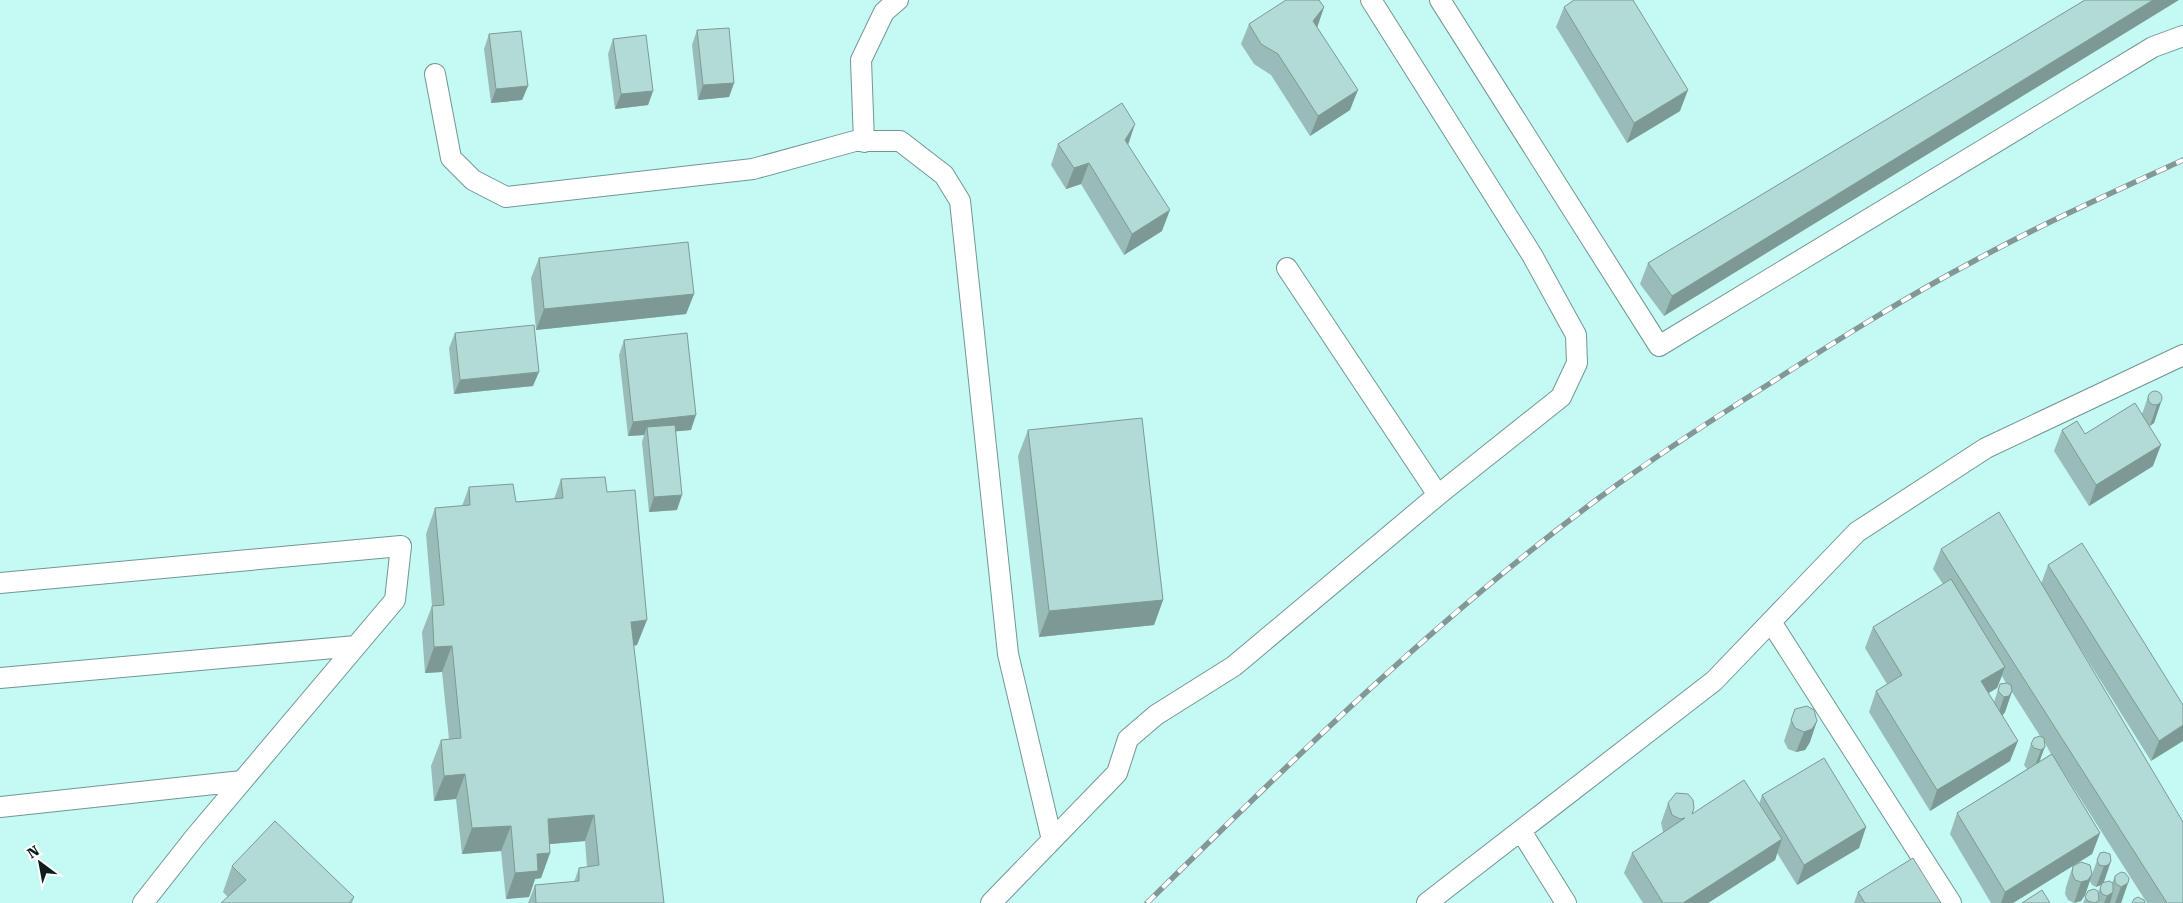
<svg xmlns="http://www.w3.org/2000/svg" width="2183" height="903" viewBox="0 0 2183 903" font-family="'Roboto Serif',serif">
<rect width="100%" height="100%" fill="#e5fefb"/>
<path fill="#c5f9f3" d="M0,0H2183V903H0Z"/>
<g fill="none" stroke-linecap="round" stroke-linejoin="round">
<defs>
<path id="lane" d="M1440,0L1659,346L2153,47L2183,36
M435,74L451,158L473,180L506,197L753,169L855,141H900L944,175L960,201L1008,654L1052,840
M864,142L861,60L884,12L898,0
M1287,268L1438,495
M0,583L401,546L395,600L195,837L143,903
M1771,622L1951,903
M0,678L356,646
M0,807L242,781
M1521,831L1566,903
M991,903L1117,773L1128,739L1156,715L1234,666L1438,495L1561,397L1577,363L1576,335L1532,255L1371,0
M1427,903L1714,681L1857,532L1986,448L2183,355"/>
</defs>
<use href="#lane" stroke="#719793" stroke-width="22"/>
<use href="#lane" stroke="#fff" stroke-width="20"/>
<defs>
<path id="rail" d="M1147,903C1292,760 1439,616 1603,495C1657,455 1713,419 1769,384C1836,341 1904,298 1974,261C2042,224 2113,192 2183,160"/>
</defs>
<use href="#rail" stroke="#839896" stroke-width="5.5"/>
<use href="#rail" stroke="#fff" stroke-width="4" stroke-dasharray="11" stroke-linecap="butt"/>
</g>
<path fill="#9abcb8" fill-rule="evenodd" d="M2085,0L1664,316L1640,284L1648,263Z
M1324,7L1317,27L1350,110L1310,136L1271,75L1254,64L1241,44L1249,24Z
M1564,7L1680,111L1627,143L1556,27Z
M697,30L734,83L729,97L698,100L692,45Z
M489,34L528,86L522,100L491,103L484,49Z
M613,39L653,91L648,105L615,109L608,54Z
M1058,144L1128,145L1162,231L1124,255L1081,184L1066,189L1051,165Z
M539,258L694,294L686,314L536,330L531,278Z
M455,333L533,386L454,394L449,348Z
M624,340L691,430L676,431L677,510L649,512L642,442L644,435L628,436L619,355Z
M2149,394L2161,402L2154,423L2149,426L2153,466L2089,506L2054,451L2062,430L2085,434L2142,414Z
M1028,430L1163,600L1154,625L1039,637L1018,456Z
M561,479L607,492L637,645L633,646L664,903H528L535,885L574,882L579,868L587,867L585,841L550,844V853L541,878L535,879L529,897L506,899L501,851L462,854L456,799L434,801L431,766L441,740L449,739L442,672L425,673L422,632L432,606L426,534L435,508L462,506L469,487L516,502L554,499Z
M1941,549L2041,584L2048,565L2183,705L2151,761L2067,627L2183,903H2147L2057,762L2100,833L2092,854L2013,903H1991L1950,834L1957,813L2027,769L2024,765L2031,744L2040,736L2012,692L2005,712L2002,716L2010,761L1930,811L1869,712L1876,691L1887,684L1865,648L1873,627L1943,584L1933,569ZM2002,676L2006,683L2000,684L1994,702L1988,693L1997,688ZM2045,743L2051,754L2040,761Z
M1795,709L1810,742L1805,750L1796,752L1788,749L1784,741Z
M1762,795L1866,827L1859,848L1797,885L1777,853L1775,860L1708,903H1643L1624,873L1632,853L1663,832L1661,823L1668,803L1692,814L1759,804Z
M2104,852V882L2103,883H2112L2115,876L2128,883L2121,903H2083L2088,891L2098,893L2102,884L2096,887L2092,885L2090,881L2085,895L2081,901L2074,903L2068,900L2065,894L2066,887L2073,866L2092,874L2100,853Z
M232,866L354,897L352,903H221L228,897L223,892Z
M1858,892L1941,903H1854Z"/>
<path fill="#7d9996" d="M2153,0H2179L1664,316L1672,296Z
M1324,7L1317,28L1313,21Z
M734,83L729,97L698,100L703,85Z
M528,86L522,100L491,103L496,89Z
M1358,90L1350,110L1310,136L1318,116Z
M1688,90L1680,111L1627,143L1634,123Z
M653,91L648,105L615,109L621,94Z
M1135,124L1128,145L1125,140Z
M1089,163L1081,184L1066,189L1074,168Z
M1170,210L1162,231L1124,255L1132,234Z
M694,294L686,314L536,330L544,309Z
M539,372L533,386L454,394L460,380Z
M2161,402L2154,423L2150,426L2157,405Z
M696,415L691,430L648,434L647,427L644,435L628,436L633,422Z
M2161,445L2153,466L2089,506L2096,485Z
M682,495L677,510L649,512L654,497Z
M1163,600L1154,625L1039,637L1049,611Z
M647,620L637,645L621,648L631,622Z
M452,646L442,672L425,673L434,647Z
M2005,667L1997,688L1974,702L1981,681Z
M2012,691L2005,712L2002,716L1997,718L2004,697Z
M1817,721L1810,742L1805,750L1796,752L1804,732Z
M2183,725V741L2151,761L2159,741Z
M2018,741L2010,761L1930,811L1937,790Z
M2045,747L2037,767L2033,771L2041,750Z
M465,774L456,799L434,801L444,776Z
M594,815L585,841L539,845L548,819Z
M511,826L501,851L462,854L472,828Z
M1866,827L1859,848L1797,885L1804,865Z
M2100,833L2092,854L2013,903H2001L2005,892Z
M1782,839L1775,860L1708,903H1683Z
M550,853L541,878L535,879L529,897L506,899L515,873L537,854Z
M2111,861L2104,882L2101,885L2096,887L2104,866Z
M2092,874L2085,895L2081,901L2074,903L2081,882Z
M2128,883L2121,903H2115L2121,887Z
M2113,892L2110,903H2104L2107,896Z"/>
<path fill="#b3dbd6" stroke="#7d9996" d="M1286,0H1319L1324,7L1313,21L1358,90L1318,116L1278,54L1261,44L1249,24Z
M1574,0H1633L1688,90L1634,123L1564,7Z
M2085,0H2153L1672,296L1648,263Z
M729,28L734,83L703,85L697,30Z
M521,31L528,86L496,89L489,34Z
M646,35L653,91L621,94L613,39Z
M1122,103L1135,124L1125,140L1170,210L1132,234L1089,163L1074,168L1058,144Z
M688,242L694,294L544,309L539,258Z
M534,325L539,372L460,380L455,333Z
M687,333L696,415L633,422L624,340Z
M2148 398a7 7 0 1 1 14 0a7 7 0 1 1-14 0Z
M2135,403L2161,445L2096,485L2062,430L2077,421L2085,434Z
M1142,418L1163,600L1049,611L1028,430Z
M675,425L682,495L654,497L647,427Z
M605,477L607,492L635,490L647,620L631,622L664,903H536L535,885L579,881V868L599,865L594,815L548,819L550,853L537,854L538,871L515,873L511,826L472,828L465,774L444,776L441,740L461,738L452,646L434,647L432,606L444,605L435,508L470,505L469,487L513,484L516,502L563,498L561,479Z
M1999,512L2183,822V903H2167L1941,549Z
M2082,543L2183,705V725L2159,741L2048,565Z
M1951,579L2005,667L1981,681L2018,741L1937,790L1876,691L1902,675L1873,627Z
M2007,683L2011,685L2012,691L2009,696L2004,697L1998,691L2000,684Z
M1807,706L1814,710L1817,721L1812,729L1804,732L1795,728L1791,720L1795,709Z
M2040,736L2044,738L2045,747L2041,750L2034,748L2031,744L2034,738Z
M2052,754L2100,833L2005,892L1957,813Z
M1824,758L1866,827L1804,865L1762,795Z
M1744,780L1782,839L1683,903H1663L1632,853L1685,818L1680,819L1672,815L1668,803L1676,793L1688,794L1693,800L1694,808L1692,814Z
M275,821L354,897L349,903H221L246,880L232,866Z
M2104,852L2110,854L2111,861L2108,865L2104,866L2099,865L2097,860L2100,853Z
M1913,858L1941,903H1865L1858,892Z
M2081,862L2090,865L2092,874L2088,880L2081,882L2075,880L2072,873L2073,866Z
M2121,872L2125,873L2129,878L2128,883L2121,887L2115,883V876Z
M2109,881L2113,883V892L2107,896L2102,894L2100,889L2102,883Z
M2094,889L2098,891L2099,900L2095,903L2088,901L2085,897L2088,891Z
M2042,890L2050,903H2022Z
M2138,897L2144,900L2145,903H2132L2134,899Z"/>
<g transform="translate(40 863) rotate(328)" stroke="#ffffff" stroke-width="4" paint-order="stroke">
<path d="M0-4L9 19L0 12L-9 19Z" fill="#0d1d1b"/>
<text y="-8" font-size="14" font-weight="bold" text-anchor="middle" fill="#0d1d1b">N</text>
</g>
</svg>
